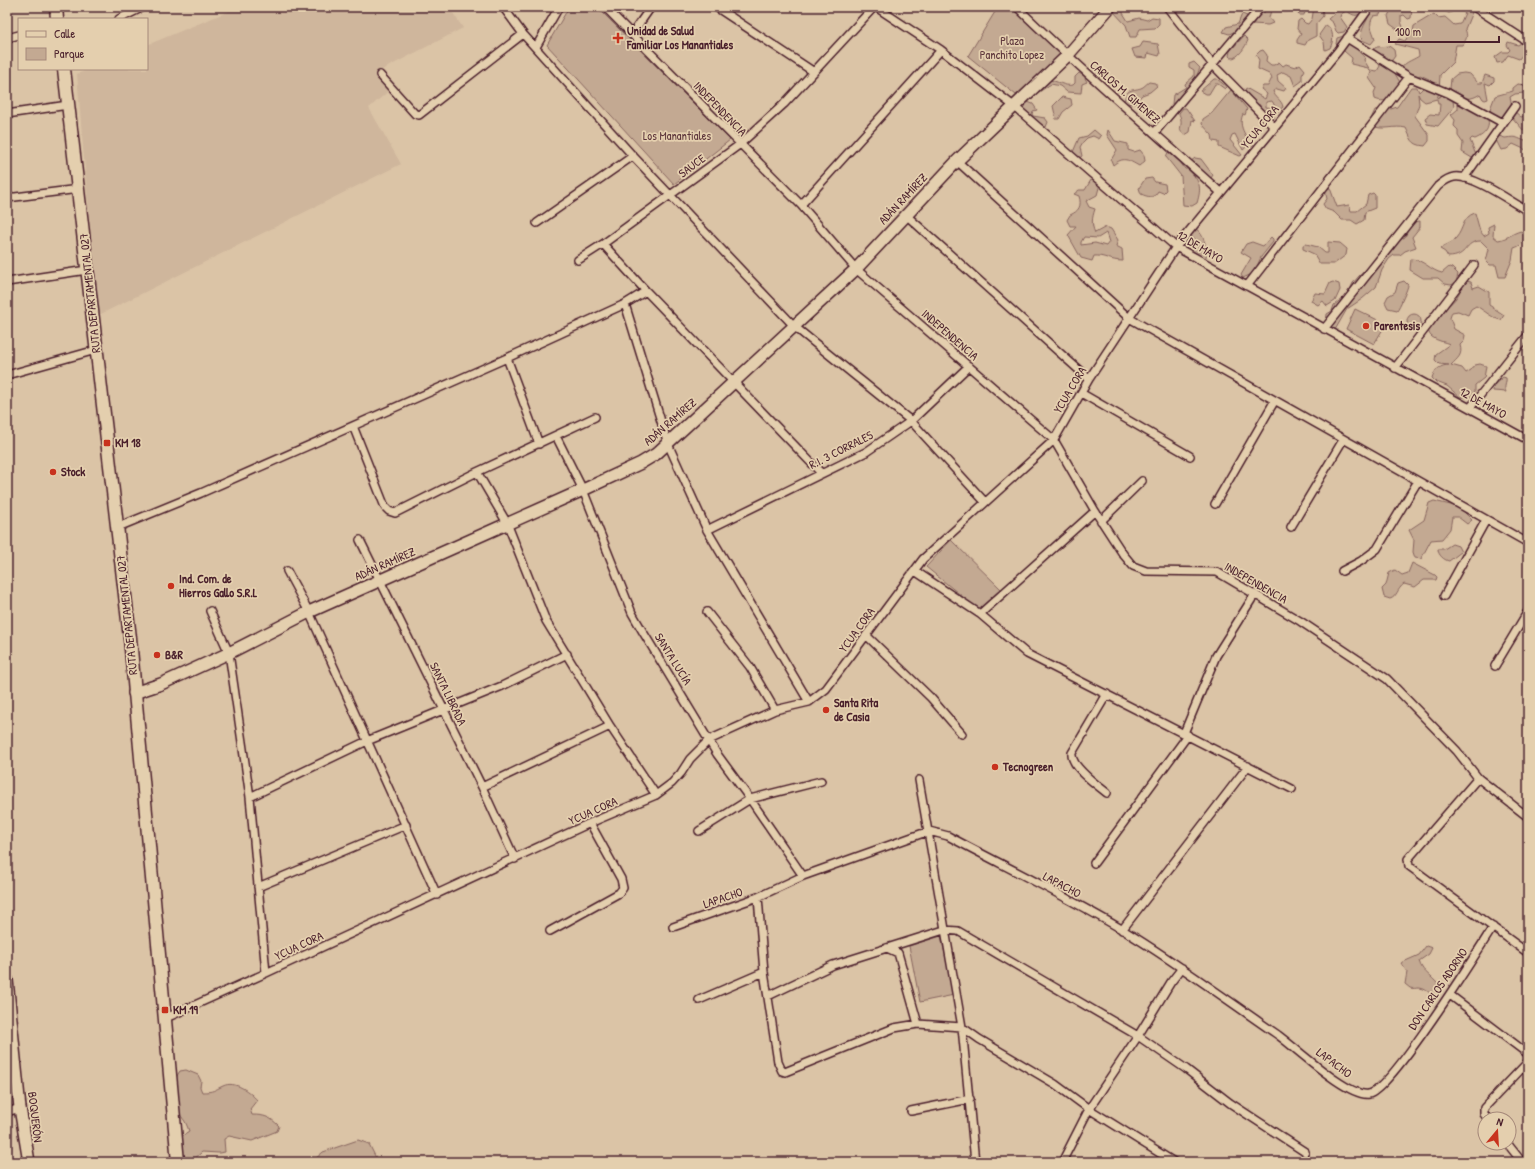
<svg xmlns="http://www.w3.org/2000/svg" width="1535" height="1169" viewBox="0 0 1535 1169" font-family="'Patrick Hand',sans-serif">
<rect width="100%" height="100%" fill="#dbc4a6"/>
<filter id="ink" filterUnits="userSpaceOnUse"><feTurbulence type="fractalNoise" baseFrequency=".025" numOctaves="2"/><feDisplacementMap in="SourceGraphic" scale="8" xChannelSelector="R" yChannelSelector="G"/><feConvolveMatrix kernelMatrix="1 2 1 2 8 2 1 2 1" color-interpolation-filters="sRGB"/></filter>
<g filter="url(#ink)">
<path fill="#cfb69c" d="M239,7H449L463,28L376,73L391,89L369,108L401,164L97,316L77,74L89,69H147V45Z"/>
<path fill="#c3a992" stroke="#86645e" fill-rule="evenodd" d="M569,7H597L730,140L674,184L547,45Z
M998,7H1017L1065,51L1016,95L968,56Z
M1112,7H1123V13L1128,21L1139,18L1147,20L1152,17L1159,18V24L1155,28L1140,29L1136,37H1130L1126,25L1112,10Z
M1267,7H1275L1271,10L1269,18L1273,23L1268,25L1253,24L1257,16L1265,12Z
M1280,7H1309L1310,8L1305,12L1304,15H1299L1295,11L1284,12Z
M1314,7H1322L1323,16L1316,24V36L1308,40L1305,45L1297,43V40L1301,34L1297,29L1298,21L1301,19L1305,23L1308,24L1312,19Z
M1337,7L1362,8L1360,14C1354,17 1352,14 1346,11L1341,14L1340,17L1347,27L1344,32L1338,33L1336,31L1333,23L1328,19L1337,11Z
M1369,7H1382L1380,15L1374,16C1367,24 1373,30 1375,39L1371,44L1362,40L1361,37C1361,25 1371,20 1369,7Z
M1389,7H1412L1411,18L1408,19L1404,15L1401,16V22L1405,31H1400L1390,24L1388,16L1391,10Z
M1444,7H1472V12L1465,29C1468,36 1467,39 1462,45H1456L1453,62L1440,75L1439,93L1437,98L1446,93L1452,95L1454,107L1438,126L1427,124L1425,118L1430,114L1439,115L1440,104H1438L1437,99L1425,102L1420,98L1418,94L1419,104L1415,116L1429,135V141L1425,146C1411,145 1411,138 1406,128C1394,125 1384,131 1372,126L1370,121L1375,110L1391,109L1397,107L1411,87H1417L1419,92L1427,84L1429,79L1420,75L1410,82L1401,76C1399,63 1410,62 1419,56L1418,50L1395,44L1399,39L1405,41L1408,36L1413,32L1414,26L1434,14L1438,18L1445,17L1454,25L1460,24L1465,13L1458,9L1449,13L1444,11Z
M1242,14L1247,16C1247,26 1237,31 1229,34L1223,32L1226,27L1238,24Z
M1326,25C1334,29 1334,41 1330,48L1325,50L1324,42L1319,35Z
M1244,36L1248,40C1246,46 1238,59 1231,58L1229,56L1230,51Z
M1344,36L1350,38L1360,53L1365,57L1364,60L1370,70L1377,71L1380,66L1371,50L1377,47L1389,46L1394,50L1395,56L1388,66L1393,70L1402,86C1394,94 1388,105 1375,99L1374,93L1376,88L1369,78L1371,72L1368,68L1351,64L1352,58L1336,44L1337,38Z
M1143,42L1158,44L1160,54L1159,56L1148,53L1147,58L1135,57L1132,49L1140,47Z
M1508,42L1518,45L1521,43L1526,47V50L1519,59L1508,55L1503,62L1497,63L1495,57L1502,52H1508L1510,50L1507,45Z
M1263,50L1267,55L1266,61L1271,65H1274L1279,62L1283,66L1286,64L1295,67L1300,64L1305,70L1302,75V81L1295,86L1291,76L1283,72L1277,75L1278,81L1286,88L1284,91L1277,89L1273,91C1275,98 1282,100 1283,107L1278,111L1272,101L1266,102V107L1275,108L1274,118H1271L1260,108V105L1255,103L1244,93L1246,88L1265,99L1267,94L1261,89L1263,86H1268L1272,78L1269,74L1258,69L1259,60L1256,55L1260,51Z
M1194,62L1200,68L1193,84L1175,105L1172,104L1173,95L1186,87L1185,84L1194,76V70L1189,67V64Z
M1079,73L1084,76L1087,82L1082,84L1081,93L1067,92L1060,86L1051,84L1039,92L1036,90L1047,80C1057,80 1064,87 1073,85L1075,83V77Z
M1464,73L1470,74L1478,83H1482L1485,75L1494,78V81L1490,85L1485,83L1488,99L1485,100L1483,99L1480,94C1469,102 1459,98 1450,88L1451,79L1457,74Z
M1214,79H1217L1227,87L1225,89L1218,84H1215L1209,94H1205L1200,91Z
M1149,82L1155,83L1157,86L1150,92L1142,95L1134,104L1125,103L1124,101C1127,88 1131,91 1141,88C1144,87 1146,84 1149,82Z
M1518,84L1524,85L1526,91L1524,93L1515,94L1510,97L1512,106L1505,116L1500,117L1492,114L1490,109L1495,96L1513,91V88Z
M1231,90L1247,109L1245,115L1243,114C1235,132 1257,140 1243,150L1235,134L1232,135L1230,140L1242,155L1240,156L1219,147V142L1213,141L1212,135L1202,124L1203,119L1212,113Z
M1062,97L1071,99L1072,105L1063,112L1059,119H1056L1053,106Z
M1025,101L1033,104L1037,110L1033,111L1032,114L1033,116L1045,118L1048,122L1046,127H1044L1021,109Z
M1460,102L1480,105C1492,119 1492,132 1475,139L1472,138L1470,140L1476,155L1472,158L1462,152L1463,143L1458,136V130L1454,126L1455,120L1451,115L1458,109V104Z
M1183,108H1186L1195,121L1192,120L1190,132L1185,135C1177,130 1182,128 1181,120C1181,117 1179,115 1179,113Z
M1528,109V132L1524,131L1510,115L1514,111L1521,117L1524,116Z
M1094,130L1101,136L1099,139L1093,136L1087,138L1083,142L1080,147L1082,156L1077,160L1073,152L1079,138L1087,136Z
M1108,130L1115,141L1128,144V150L1134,152L1140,150L1144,155L1145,161L1139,166C1128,160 1124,156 1113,165L1111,160L1117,150L1107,135Z
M1499,136L1505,138C1519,136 1515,138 1528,142V154L1526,150L1513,144L1507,149L1501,150L1496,140V137Z
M1168,152L1178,159L1185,169H1188C1200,182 1202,186 1197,203L1192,206L1183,205L1181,176L1166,157Z
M1195,158L1201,159L1213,175L1211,178H1208L1190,162Z
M1152,178L1155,182L1165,184L1166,190L1163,193L1158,191C1154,199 1148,197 1141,194L1139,188L1145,179Z
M1097,179L1100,184L1097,195L1086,201L1089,207L1095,209C1092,218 1091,224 1095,233L1106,227L1111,229L1118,240L1116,246L1122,249L1123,261C1110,261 1104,255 1094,256L1092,261L1081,258L1068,235L1076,226H1070L1067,220L1070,215C1079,211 1082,206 1079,196L1074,194L1079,190H1085L1091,180ZM1106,233L1109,242L1106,246L1095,243L1081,245V242L1084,237L1098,238Z
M1327,188H1330L1337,207L1349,205L1351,211H1357L1366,204L1368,195L1373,193L1375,195V208L1365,212L1364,220L1357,224L1351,220H1342L1334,212L1326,209L1323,204L1327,199L1325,190Z
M1475,213L1480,231L1484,236L1489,233L1488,227L1494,224L1493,236L1498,240C1507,239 1512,233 1521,231L1525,236C1523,243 1521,246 1514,248L1512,260L1505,277H1499L1496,265H1490L1486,261L1489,249L1481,241C1463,241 1469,257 1448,257L1445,252L1440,249C1445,244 1452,244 1456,238C1464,229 1462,217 1475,213Z
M1420,221V227L1412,237L1416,247L1405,251L1400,255H1394L1389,259L1382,270L1376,287L1362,299L1347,309L1335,330L1329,328L1326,323L1327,314L1332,311L1334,305L1348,294L1353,283L1359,276L1395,243L1405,237L1410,226L1414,222Z
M1196,229C1204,233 1209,253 1205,260L1189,253V250L1196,244L1191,236Z
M1271,237L1273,239V242L1261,257L1254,273L1243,278L1241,275L1251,258L1241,252L1246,244L1252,242L1263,246Z
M1328,242L1340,243L1347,249L1346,255L1334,264H1320L1314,254L1303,249V245L1306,244L1318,247L1325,253H1328Z
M1411,259C1423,259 1431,271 1442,273L1449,267L1452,268L1458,274L1456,283L1451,285L1445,284L1438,278H1423L1410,270Z
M1404,281L1408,285C1408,288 1399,308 1397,310L1388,308L1385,302L1388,296L1395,292L1398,283Z
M1465,281L1471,282L1473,288L1479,286L1489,292V305L1504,315L1501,320C1493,319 1484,310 1476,306L1471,309L1468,315L1458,311L1452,312L1450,318L1454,329L1465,335L1464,341L1460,345C1463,355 1458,358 1451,365L1462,368L1466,373L1471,370L1475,365L1480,364L1486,366L1484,378L1475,385V391L1473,397H1460L1447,386L1436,382L1432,378C1434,370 1441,365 1449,365L1439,364L1435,360L1436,354L1450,344C1445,342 1437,341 1432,337C1418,325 1450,307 1456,298C1460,293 1461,287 1465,281Z
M1333,282L1339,284L1340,290L1335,301L1327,306L1323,301L1318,305L1311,301L1315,293L1325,294L1330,283Z
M1355,309L1386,324L1374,344L1346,329Z
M1407 321a7 7 0 1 1 14 0a7 7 0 1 1-14 0Z
M1503,377L1506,378C1507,383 1503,387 1506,392L1493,391L1494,385Z
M1434,501L1459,507L1472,520L1467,524L1458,517H1452L1450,529L1442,539L1431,540L1421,559L1415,558L1413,552L1414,540L1409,530L1424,520L1429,503Z
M951,540L1001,589L979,610L926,567Z
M1452,544L1458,546L1461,552L1449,561C1444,560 1438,555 1438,549H1444Z
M1412,563L1435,575L1437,577L1436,580H1424L1415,587L1404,584C1397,589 1397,597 1390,599L1384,597L1382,589L1386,585L1389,573L1395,570L1402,575L1408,573Z
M941,936L954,995L920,1002L909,946Z
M1426,946L1432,948L1429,954L1419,961C1422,974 1437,978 1440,989C1428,998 1430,989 1419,988C1416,988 1413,989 1410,988L1405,984L1407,972L1401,963L1419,955Z
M186,1070L198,1075L201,1081L200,1087L202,1092C214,1092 214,1090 223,1086C235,1080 250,1092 257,1100L250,1109L252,1115C265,1115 270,1117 279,1126L277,1131L252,1141L229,1136L224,1139L225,1152L219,1153L202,1152L191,1162H184L179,1158C178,1147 178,1137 189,1131C185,1119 183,1120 178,1111C173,1101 173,1079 180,1071Z
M358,1140L369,1144L378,1162H316L314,1160L323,1152Z"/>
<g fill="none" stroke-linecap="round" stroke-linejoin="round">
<defs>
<path id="street" d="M503,7L523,34L633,156L795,327L911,421L985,502
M605,7L801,205L856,269L1054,440L1095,511L1123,554L1133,566L1146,571L1217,572L1300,621L1387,679L1457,751L1478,778L1528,817
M716,7L814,72
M876,7L941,50L1015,107L1176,247L1528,440
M1017,7C1082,71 1152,130 1220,192
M1167,7L1213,65L1274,127
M1474,7L1528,42
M119,19L143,7
M632,34L651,7
M7,38L19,35
M1347,38L1409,77L1448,93L1503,123
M536,47L559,7
M380,75L415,114L419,115L523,34
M7,114L68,105
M1155,132L1261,7
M957,161L1129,318L1528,543
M1464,178L1515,106
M7,198L79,189
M801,205L941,50
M906,215L1089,379
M537,223L633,156
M603,244L646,291L821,473
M578,260L603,244L739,145L784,104L874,7
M7,282L87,270
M1247,286L1409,77
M625,304L668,444L707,530L809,702
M1324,329L1438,186C1443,182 1447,178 1454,177C1473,174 1511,202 1528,211
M507,358L539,444
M1395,368L1474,265
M7,375L96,350
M1081,393L1190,456
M1470,408L1528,335
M353,426L385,507L389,511L395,513L477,472L595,417
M556,436L583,490L632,613L643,632L717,754L750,799L803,876
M477,472L507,523L546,621L610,726L656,795
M1215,504L1274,402
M1101,521L1142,481
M118,527L201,493L507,358L625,304L646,291
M1291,527L1343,440
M707,530L866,452L911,421L969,366
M360,540L482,787L515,859
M287,571L309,612L437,895
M915,571L980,614L1027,654L1292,789
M1342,571L1361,561L1377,549L1418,481
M1444,596L1486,520
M210,611L229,653L250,797L266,973
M707,612L750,667L775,710
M980,614L1095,511
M867,636L931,698L962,734
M1495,666L1528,611
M1184,733L1216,656L1255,594
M1478,778L1408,859L1409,866L1528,953
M919,780L962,1027L975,1162
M482,787L610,726
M1107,793C1097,785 1070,766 1072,753L1107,694
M250,797L367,741L502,686L567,654
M699,831L750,799L821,781
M1094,863L1188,735
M258,887L406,825
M758,897L764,972L778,1062L782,1071L785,1072L894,1028L918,1024L962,1027L979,1039L1055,1084L1089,1109L1174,1162
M673,927L758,897L803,876L929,831L948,836C1006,867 1066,896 1123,930C1176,962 1227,1000 1278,1035C1296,1048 1349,1098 1369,1094C1391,1090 1477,952 1493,927
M1122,930L1248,766
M550,931L619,893L623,888L621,879L590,823
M887,948L898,953L918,1024
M1450,995L1528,1054
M768,996L833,965L944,930L958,931L1138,1036L1186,1069L1230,1103L1305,1152
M699,1000L764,972
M166,1018L266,973L590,823L656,795L672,783L681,773L690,759L709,740L775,710L809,702L826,689L923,559L1054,440L1089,379L1176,247L1338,51L1370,7
M911,1111L970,1099
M7,1112L20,1108
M1488,1119L1484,1114V1108L1528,1062
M1507,1143L1522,1162
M1062,1162L1089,1109L1138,1036L1171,982L1182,968"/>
<path id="secondary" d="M134,693L161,684L229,653L309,612L583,490L641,463L656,454L856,269L957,161L1067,56L1110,7
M7,980L20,1108L29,1162"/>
<path id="primary" d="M56,7L57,19
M64,69L130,638L178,1162"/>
</defs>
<use href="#street" stroke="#4a1f2b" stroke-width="10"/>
<use href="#secondary" stroke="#4a1f2b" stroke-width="14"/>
<use href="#primary" stroke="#4a1f2b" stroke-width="15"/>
<use href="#street" stroke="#e4cfae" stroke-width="7"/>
<use href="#secondary" stroke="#e4cfae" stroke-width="11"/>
<use href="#primary" stroke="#e4cfae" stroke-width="12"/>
</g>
</g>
<g fill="#c8321e" stroke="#e4cfae" stroke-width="1.5">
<path d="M616 32h4v4h4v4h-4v4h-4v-4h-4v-4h4z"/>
<circle cx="1366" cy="326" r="4"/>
<rect x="103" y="439" width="8" height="8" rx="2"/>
<circle cx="53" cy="472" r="4"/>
<circle cx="171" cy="586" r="4"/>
<circle cx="157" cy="655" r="4"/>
<circle cx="826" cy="710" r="4"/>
<circle cx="995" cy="767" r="4"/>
<rect x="161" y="1006" width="8" height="8" rx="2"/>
</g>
<g text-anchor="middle" stroke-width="3.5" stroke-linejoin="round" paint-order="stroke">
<g font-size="12" font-weight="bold" fill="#4a1f2b" stroke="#e4cfae" text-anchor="start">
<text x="627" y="35">Unidad de Salud<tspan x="627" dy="14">Familiar Los Manantiales</tspan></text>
<text x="1374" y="330">Parentesis</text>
<text x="115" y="447">KM 18</text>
<text x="61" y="476">Stock</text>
<text x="179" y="583">Ind. Com. de<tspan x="179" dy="14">Hierros Gallo S.R.L</tspan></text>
<text x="165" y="659">B&amp;R</text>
<text x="834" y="707">Santa Rita<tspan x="834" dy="14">de Casia</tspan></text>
<text x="1003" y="771">Tecnogreen</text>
<text x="173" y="1014">KM 19</text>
</g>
<g font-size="12" fill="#5c343a" stroke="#e4cfae">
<text x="1012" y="45">Plaza<tspan x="1012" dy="14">Panchito Lopez</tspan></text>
<text x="677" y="140">Los Manantiales</text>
</g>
<g font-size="12" fill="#4a1f2b" stroke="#e4cfae">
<text transform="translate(1125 92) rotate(41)" y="4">CARLOS M. GIMENEZ</text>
<text transform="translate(720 109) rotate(46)" y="4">INDEPENDENCIA</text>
<text transform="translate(1260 127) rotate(-51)" y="4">YCUA CORA</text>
<text transform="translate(692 166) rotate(-37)" y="4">SAUCE</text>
<text transform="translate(903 199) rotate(-47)" y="4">ADÁN RAMÍREZ</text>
<text transform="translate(1200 247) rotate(31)" y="4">12 DE MAYO</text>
<text transform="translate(90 293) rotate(-96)" y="4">RUTA DEPARTAMENTAL 027</text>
<text transform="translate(950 335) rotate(41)" y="4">INDEPENDENCIA</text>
<text transform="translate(1070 390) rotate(-59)" y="4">YCUA CORA</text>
<text transform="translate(1483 403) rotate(29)" y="4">12 DE MAYO</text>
<text transform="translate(670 422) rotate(-41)" y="4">ADÁN RAMÍREZ</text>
<text transform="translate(841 450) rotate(-27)" y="4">R.I. 3 CORRALES</text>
<text transform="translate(385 564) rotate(-24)" y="4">ADÁN RAMÍREZ</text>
<text transform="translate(1256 583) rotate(30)" y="4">INDEPENDENCIA</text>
<text transform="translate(127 615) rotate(-96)" y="4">RUTA DEPARTAMENTAL 027</text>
<text transform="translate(857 630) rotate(-54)" y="4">YCUA CORA</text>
<text transform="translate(673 659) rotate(58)" y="4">SANTA LUCÍA</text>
<text transform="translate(448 694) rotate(64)" y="4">SANTA LIBRADA</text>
<text transform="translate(593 811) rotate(-24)" y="4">YCUA CORA</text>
<text transform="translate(1062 885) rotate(28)" y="4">LAPACHO</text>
<text transform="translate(723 898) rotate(-19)" y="4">LAPACHO</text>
<text transform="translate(299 946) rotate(-25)" y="4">YCUA CORA</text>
<text transform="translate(1438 989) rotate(-56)" y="4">DON CARLOS ADORNO</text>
<text transform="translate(1334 1063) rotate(37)" y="4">LAPACHO</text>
<text transform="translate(35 1117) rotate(83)" y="4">BOQUERÓN</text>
</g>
</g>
<rect width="1535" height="1169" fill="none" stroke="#e4cfae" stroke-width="24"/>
<rect x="12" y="12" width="1511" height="1145" fill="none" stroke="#4a1f2b" stroke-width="1.5" filter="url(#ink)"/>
<rect x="18" y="18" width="130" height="52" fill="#e4cfae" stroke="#a6897a"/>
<rect x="26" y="31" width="20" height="6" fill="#e4cfae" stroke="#a6897a"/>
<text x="54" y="38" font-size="12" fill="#4a1f2b">Calle</text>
<rect x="26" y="48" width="20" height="12" fill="#c3a992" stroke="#a6897a"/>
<text x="54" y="58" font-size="12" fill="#4a1f2b">Parque</text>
<g transform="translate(1497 1131) rotate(18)"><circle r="19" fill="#e4cfae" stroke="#a6897a"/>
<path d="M0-3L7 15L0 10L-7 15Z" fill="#c8321e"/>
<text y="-6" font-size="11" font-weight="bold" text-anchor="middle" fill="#4a1f2b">N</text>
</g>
<path d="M1389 36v6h110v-6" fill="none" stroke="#4a1f2b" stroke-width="2"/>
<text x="1395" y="36" font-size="12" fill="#4a1f2b" stroke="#e4cfae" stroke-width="3" paint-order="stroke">100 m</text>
</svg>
